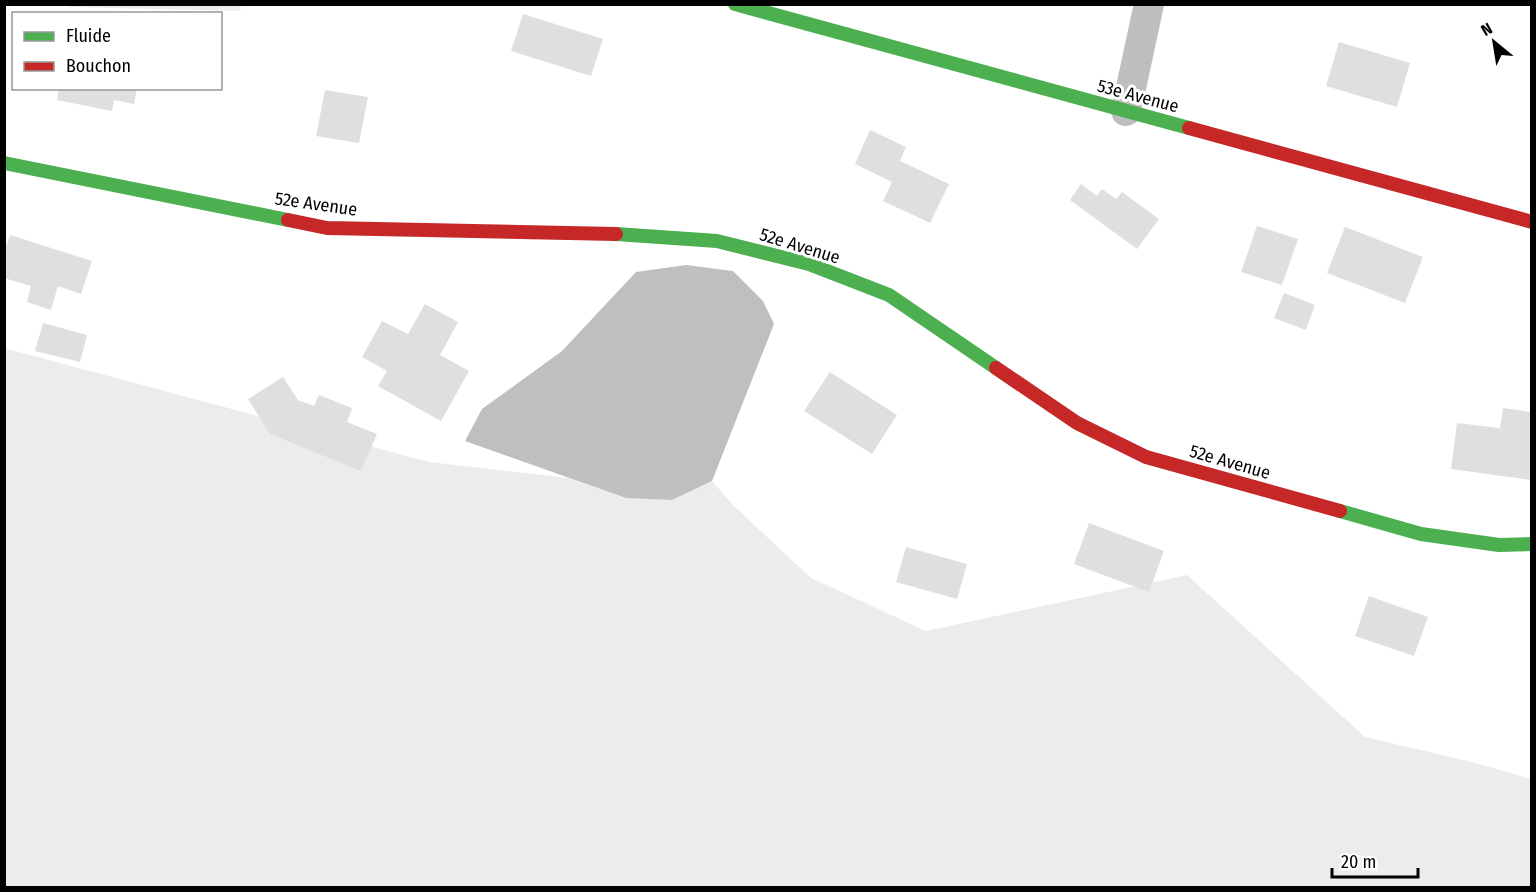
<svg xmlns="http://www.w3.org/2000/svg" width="1536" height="892" viewBox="0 0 1536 892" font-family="'Fira Sans Condensed',sans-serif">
<rect width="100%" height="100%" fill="#fff"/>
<path fill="#ececec" d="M65,5H241L240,11L71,7Z
M4,348L429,462L568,478L626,498L672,500L712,481L733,505L811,578L926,631L1187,575L1365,737L1472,762L1531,779V887H5Z"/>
<path fill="#bfbfbf" d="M686,265L733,271L763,301L774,324L712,481L672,500L626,498L465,441L482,409L562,351L636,272Z"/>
<path fill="#dfdfdf" d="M523,14L603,39L591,76L511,51Z
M1339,42L1410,63L1397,107L1326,86Z
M59,88H137L134,104L114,100L112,111L57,100Z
M325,90L368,97L359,143L316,136Z
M870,130L906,147L900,161L949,184L930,223L883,201L892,182L855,164Z
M1081,184L1097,196L1102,189L1116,199L1122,192L1159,219L1137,249L1070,200Z
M1257,226L1298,239L1282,285L1241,272Z
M1345,227L1423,257L1405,303L1327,273Z
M10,235L92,261L81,294L58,286L51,310L27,302L31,286L4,278V253Z
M1284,293L1315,305L1306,330L1274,318Z
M425,304L458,322L440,355L469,371L441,421L378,386L387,371L362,357L382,321L408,334Z
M43,323L87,335L80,362L35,351Z
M830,372L897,415L872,454L804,411Z
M283,377L298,400L314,406L319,395L352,408L347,422L377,434L361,471L270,434L248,399Z
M1503,408L1532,412V480L1451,469L1457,423L1500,428Z
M1089,523L1164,551L1149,592L1074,564Z
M906,547L967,564L957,599L896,582Z
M1369,596L1428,617L1414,656L1355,636Z"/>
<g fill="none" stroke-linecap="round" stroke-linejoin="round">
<path stroke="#bebebe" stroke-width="30" d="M1126,111L1149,4"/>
<path stroke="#4caf50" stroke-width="14" d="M735,4L1189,128
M4,163L288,220
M616,234L717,241L809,264L889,295L996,368
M1340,511L1421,534L1499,545L1532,544"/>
<path stroke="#c62828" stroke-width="14" d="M1189,128L1532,222
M288,220L327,228L616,234
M996,368L1077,423L1146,457L1340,511"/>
</g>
<g text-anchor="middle" stroke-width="6" stroke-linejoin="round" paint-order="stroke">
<g font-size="18" fill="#000" stroke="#fff">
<text transform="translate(1138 96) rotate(15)" y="6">53e Avenue</text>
<text transform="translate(316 204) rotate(8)" y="6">52e Avenue</text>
<text transform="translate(800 246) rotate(17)" y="6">52e Avenue</text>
<text transform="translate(1230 462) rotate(16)" y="6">52e Avenue</text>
</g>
</g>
<rect width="1536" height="892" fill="none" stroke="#000000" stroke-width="12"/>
<rect x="12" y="12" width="210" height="78" fill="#ffffff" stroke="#999999" stroke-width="1.5"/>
<rect x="24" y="32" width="30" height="9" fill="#4caf50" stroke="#999999" stroke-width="1.5"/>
<text x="66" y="42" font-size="18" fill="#000000">Fluide</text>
<rect x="24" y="62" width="30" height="9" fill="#c62828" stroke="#999999" stroke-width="1.5"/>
<text x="66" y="72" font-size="18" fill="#000000">Bouchon</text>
<g transform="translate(1494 42) rotate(330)" stroke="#ffffff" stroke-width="4.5" paint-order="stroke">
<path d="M0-4.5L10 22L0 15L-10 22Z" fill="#000000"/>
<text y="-9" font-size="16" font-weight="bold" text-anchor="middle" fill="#000000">N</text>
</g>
<path d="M1332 868v9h86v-9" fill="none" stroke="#000000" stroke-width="3"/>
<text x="1341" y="868" font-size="18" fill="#000000" stroke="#ffffff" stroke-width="4.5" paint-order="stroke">20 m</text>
</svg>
